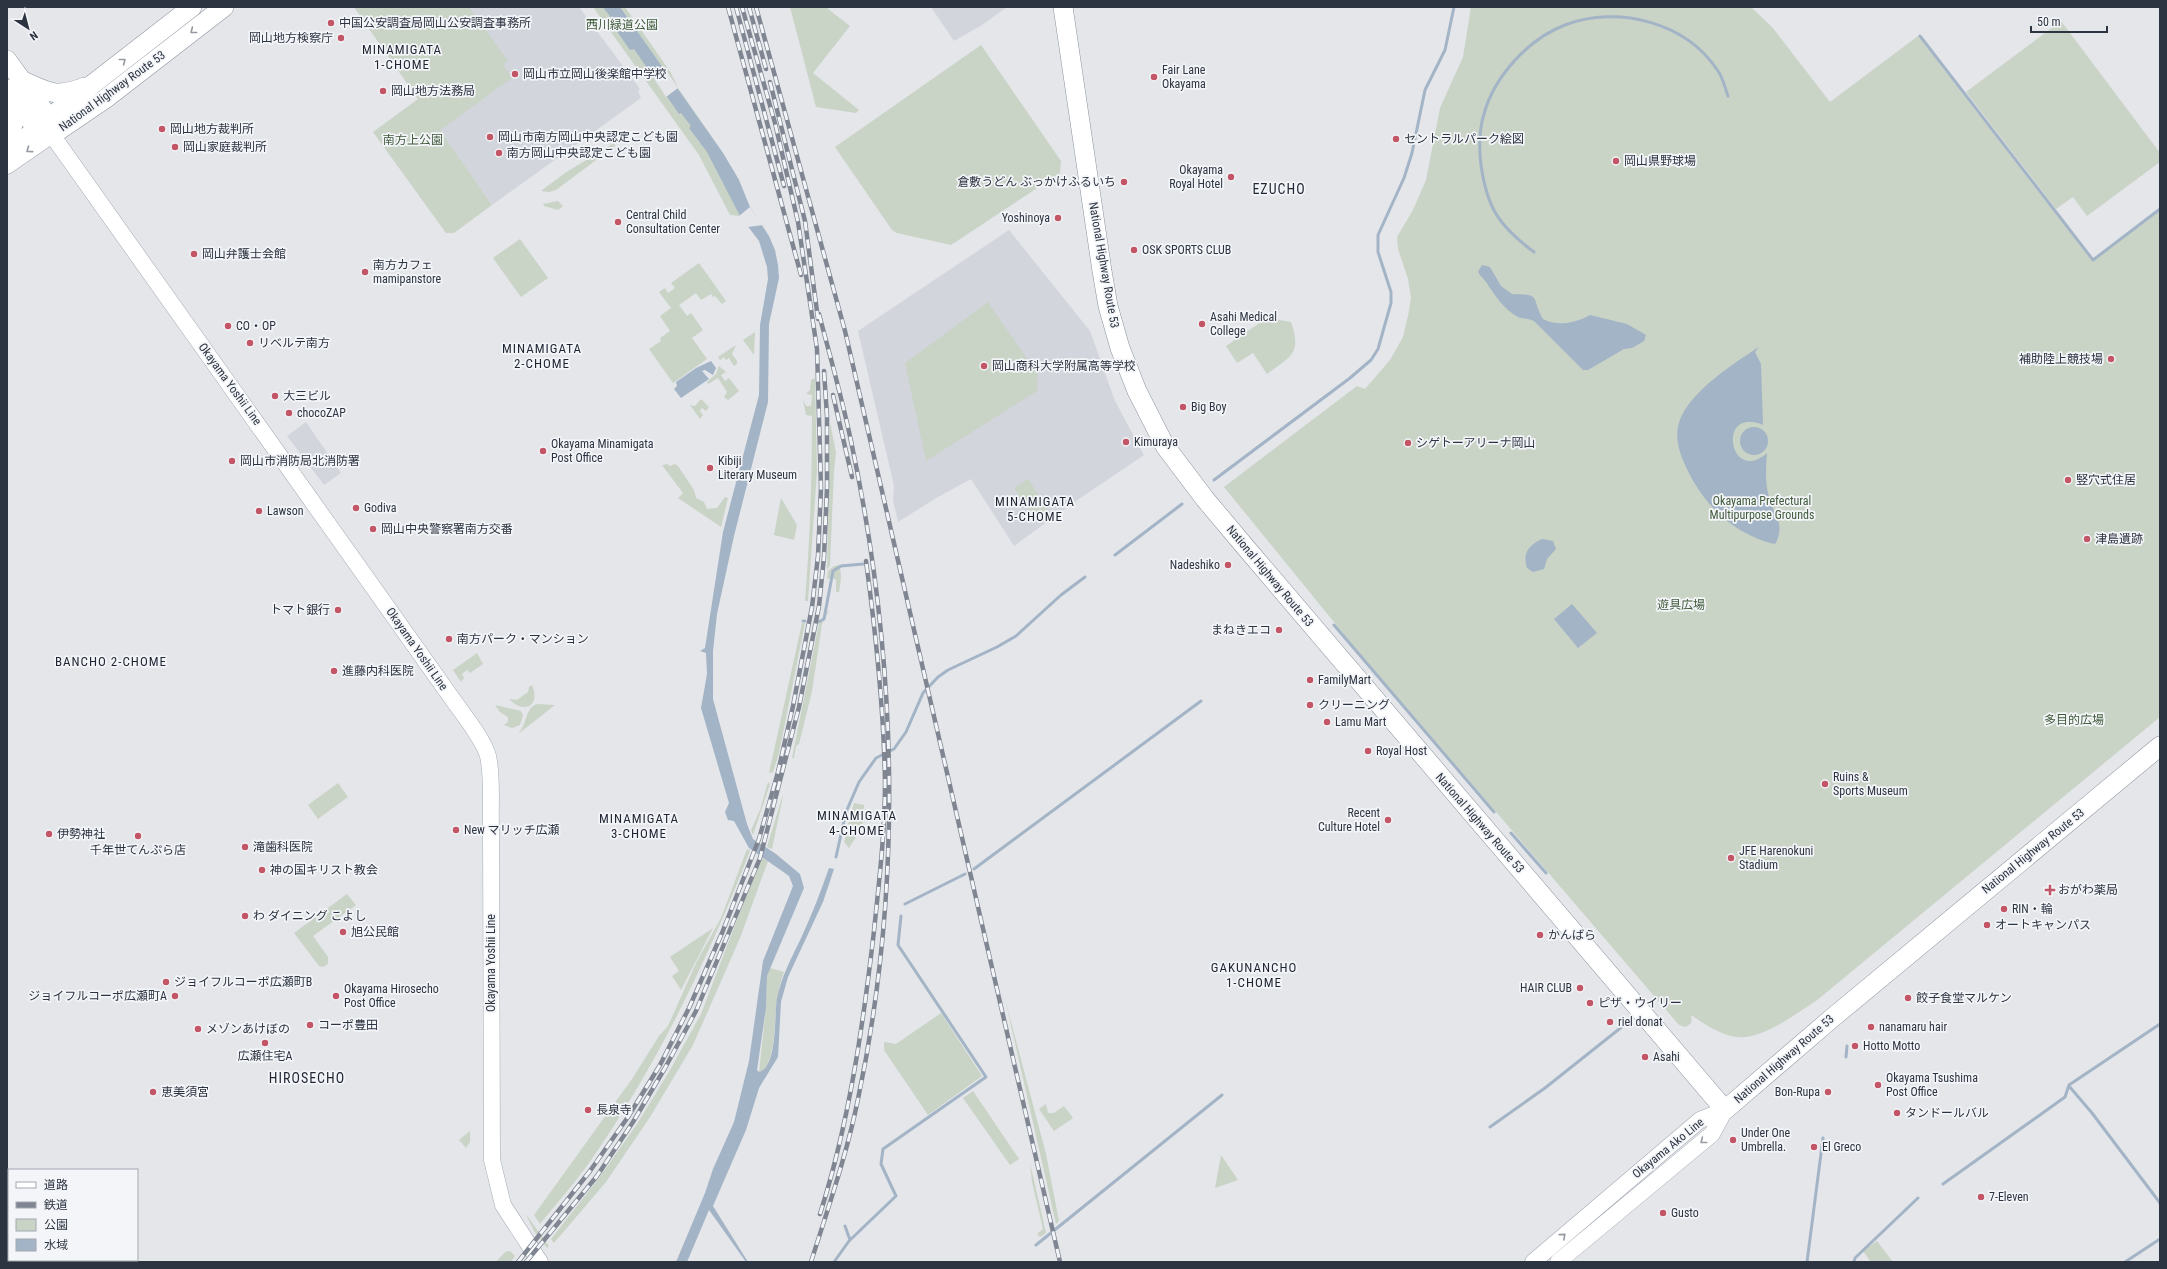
<svg xmlns="http://www.w3.org/2000/svg" width="2167" height="1269" viewBox="0 0 2167 1269" font-family="'Roboto Condensed','Noto Sans JP',sans-serif">
<rect width="100%" height="100%" fill="#e4e6ea"/>
<path fill="#d2d5dc" d="M354,7H579L640,89L638,91L641,98L492,205Z
M931,7H1007L982,25L954,41Z
M1009,230L1090,331L1115,401L1144,455L1076,501L1014,546L971,479L938,497L898,522L893,500L894,486L858,331Z
M306,422L341,473L324,485L287,436Z"/>
<path fill="#c9d3c6" d="M354,7H469L508,61L503,65L512,78L440,130L492,205L454,233H446L373,132L418,99Z
M593,7H625L671,73L678,88L723,153L739,180L740,216L730,215L699,155Z
M790,7H829L828,9L850,26L813,73L859,110L856,113L816,107Z
M1471,7H1751L1772,27L1830,102L1918,36L2092,261L2160,210V717L1816,1001C1795,1014 1770,1034 1745,1037C1726,1039 1706,1025 1691,1015C1692,1022 1692,1024 1685,1027L1679,1025L1351,643L1224,487L1357,386L1365,389L1390,360L1403,337L1408,316L1411,298L1408,279L1398,249L1397,237L1413,210L1426,180L1440,108L1463,57Z
M2061,21L2160,153V162L2087,216L2073,197L2056,209L1966,92Z
M981,45L1061,161L1060,173L951,245L897,233L892,230L835,147Z
M614,143L615,146L556,190L549,192L541,191L565,173Z
M558,201L563,206L558,210L544,206L543,204Z
M520,239L548,278L521,297L493,258Z
M699,263L726,301L722,304L715,296L713,297L711,294L701,300L696,293L679,305L687,316L691,313L703,330L692,338L707,359L673,383L649,349L661,341L660,338L670,331L660,316L671,308L659,292L665,288L668,293L675,288L671,283Z
M988,302L1038,375L1037,391L926,461L905,363Z
M1267,318L1291,322C1302,354 1291,356 1267,374L1253,353L1237,363L1226,346Z
M755,332L754,355L743,340Z
M736,345L732,354L737,361V364L734,366L729,358L726,360L724,357L720,360L718,357Z
M719,366L726,372L721,375L725,381L729,378L739,391L728,400L724,397L727,392L718,378L708,384L707,382L716,374Z
M815,378L817,471L808,601H805C810,539 812,478 812,416L806,415L803,400L806,406H811L812,395L806,394L810,390L811,380Z
M701,399L709,407L706,411L702,408L700,411L703,415L700,419L690,405L695,406Z
M830,422L836,453L834,470L830,565L827,570Z
M667,464L670,466L675,464L678,466L694,490L696,498L704,502L707,509L717,508L725,497L728,498L721,527L678,498L683,493L662,465Z
M1028,479L1048,509L1034,518L1014,488Z
M781,498L797,525L794,540L774,535Z
M839,565C842,574 841,582 839,592H836V580L833,578L827,579L828,571L834,566Z
M828,611H829L822,624L812,691L799,744L796,746L794,758H792L819,623L825,619Z
M802,623H805L779,753L773,772L769,773Z
M477,653L483,664L470,673L467,670L462,674L464,678L461,682L453,670Z
M532,685C541,707 523,714 509,699L517,700L528,692L529,687Z
M537,704L555,705L518,734C528,723 525,708 537,704Z
M495,705L521,711L523,715L520,725L512,728L504,725L508,722V717L500,712Z
M768,782L770,784L753,835L751,830L760,810Z
M338,783L348,797L318,819L308,805Z
M783,794L782,801L772,849L767,847Z
M854,803L864,805L863,823L856,828H852L848,824Z
M848,828L856,837L849,848L844,842Z
M747,849L750,851C707,961 657,1066 589,1163C574,1184 556,1204 540,1224L534,1215L632,1079L659,1036L668,1026L697,961L721,918Z
M761,857L768,861L740,938L693,1045L650,1117L606,1182L554,1243L551,1239L599,1178L637,1124L670,1070L701,1014Z
M347,894L356,905L313,936L328,957V964L323,967L319,966L294,933Z
M713,928L681,990L672,976L679,971L670,957Z
M770,968L784,972C781,981 778,990 777,1000C774,1014 777,1068 759,1072L766,1008L767,976Z
M1005,999L1046,1154L1059,1221L1056,1224Z
M941,1013L982,1076L928,1115L884,1050V1042L896,1044Z
M973,1091L1019,1159L1010,1165L963,1098Z
M1046,1104L1048,1113H1054L1064,1106L1073,1118L1054,1131L1039,1109Z
M470,1131V1142L466,1148L459,1140Z
M1221,1155L1238,1180L1215,1188Z
M1030,1163L1046,1233L1040,1237L1037,1234L1043,1229L1032,1182Z
M525,1213L549,1246L547,1248L534,1231Z
M7,1237L9,1239V1260H23L25,1262H7Z
M1877,1241L1893,1262H1871L1863,1251Z
M510,1251L515,1256L511,1262H496L505,1252Z"/>
<path fill="#a3b4c6" d="M603,7H620L723,153L739,180L750,207L769,236L775,250L778,265L779,278L769,324L768,402L734,536L717,614L713,651V699L747,824L753,839L776,854L800,874L804,888L767,976L766,1008L757,1070L759,1072C778,1067 774,1015 777,998C782,975 792,957 802,936C812,914 821,891 829,868L834,869L823,902L788,977L781,1002L778,1057L759,1088L746,1130L713,1206L748,1262H746L709,1210L687,1262H676L705,1193L713,1169L734,1122L749,1061L763,961L793,886L789,876L749,848L734,821L728,820L725,812L729,803L701,708L707,674L706,653L700,651L705,648L723,532L759,395L760,325L768,279L767,267L759,241L740,216L707,152L689,128L691,126L681,113L679,114L634,49L630,50L616,30L618,27Z
M1482,265L1490,267L1501,286L1512,294C1543,295 1530,296 1543,319C1557,327 1576,323 1590,315L1627,324L1646,335L1644,341L1632,348L1624,349L1588,370H1583L1534,321C1528,318 1523,319 1518,317C1503,309 1495,295 1486,282C1483,278 1480,276 1478,272Z
M1759,347L1755,352L1761,364L1763,425C1716,405 1729,486 1767,453C1766,467 1765,480 1768,493C1772,515 1786,520 1776,543L1774,544C1733,534 1703,504 1686,467C1678,450 1673,433 1682,415C1696,388 1734,363 1759,347Z
M711,361L716,368L713,375L705,370L702,371L709,379L681,398L674,389L677,386L676,382L696,368Z
M1740 441a14 14 0 1 1 28 0a14 14 0 1 1-28 0Z
M1542,539L1553,541L1556,549L1547,559L1544,569L1533,572L1527,568C1522,553 1529,545 1542,539Z
M1572,604L1597,633L1578,648L1554,619Z"/>
<path fill="#e4e6ea" d="M668,73L678,88L666,97L653,77L663,76Z
M750,207L756,216L763,225L748,227L739,216Z"/>
<g fill="none" stroke-linecap="round" stroke-linejoin="round">
<path stroke="#a3b4c6" stroke-width="3" d="M1920,36L2093,260L2160,209
M1534,252C1499,226 1487,208 1481,165C1479,149 1479,130 1484,114C1494,77 1528,39 1565,25C1618,5 1686,22 1718,71C1723,78 1725,88 1728,96
M1214,480L1350,378L1371,360L1378,349L1391,303V292L1378,252V235L1404,178L1412,153L1425,90L1445,50L1454,7
M1115,555L1182,504
M803,621H805
M818,622L824,619L833,571L841,566L863,564
M1334,625L1494,812
M1511,833L1546,873
M836,857L846,812L859,782L876,758L894,749L906,732L923,693L938,677L948,670L997,647L1016,636L1061,595L1085,577
M974,869L1201,701
M905,904L965,874
M1846,1057L1847,1046
M2069,1086L2092,1113L2160,1203
M1490,1127L1545,1088L1623,1026
M1943,1184L2065,1097L2069,1085L2160,1024
M845,1226L850,1240
M1036,1245L1222,1095
M834,1262L849,1241L896,1196L881,1164L883,1149L986,1077L898,945L901,916
M1807,1262L1823,1138
M1854,1262L1855,1258L1918,1198
M2125,1262L2160,1239"/>
<defs>
<path id="major" d="M7,150L49,118L52,135L451,697C462,713 483,738 488,756C493,779 490,804 491,827L492,1160L503,1205L540,1262
M7,166L52,135
M1533,1262L1700,1120L1725,1110
M1558,1262L1712,1134L1725,1110"/>
<path id="highway" d="M1063,7L1102,271L1108,306L1120,348L1137,391L1165,446L1205,499L1247,549L1725,1110L1831,1019L2160,746
M7,60L49,118L192,7
M23,81C50,93 56,98 85,87
M7,89L36,128L52,135L105,99L224,7
M7,140C15,125 17,110 9,94"/>
</defs>
<use href="#major" stroke="#a4abb5" stroke-width="17"/>
<use href="#highway" stroke="#8c949f" stroke-width="20"/>
<use href="#major" stroke="#fff" stroke-width="16"/>
<use href="#highway" stroke="#fff" stroke-width="19"/>
<defs>
<path id="rail" d="M728,7L801,275
M736,7L784,186
M749,7L766,69
M756,7L845,331L1060,1262
M770,82L805,221L818,319
M833,395L852,477
M820,1214C849,1123 863,1026 874,931C879,882 885,833 885,783C884,709 876,635 866,561
M518,1262L590,1171L628,1117L660,1065L689,1008L722,933L759,839L778,772L793,706L812,607L818,556L821,488L817,349L798,222L775,123L742,7
M526,1262L597,1176L633,1122L665,1068L696,1011L760,858L799,707L819,606L824,557L827,488V416L824,371
M811,1262C828,1208 847,1154 858,1099C904,882 897,657 851,441C842,398 830,356 819,314"/>
</defs>
<use href="#rail" stroke="#7f8692" stroke-width="4.5"/>
<use href="#rail" stroke="#f3f5f8" stroke-width="3" stroke-dasharray="9" stroke-linecap="butt"/>
</g>
<defs><path id="oneway-chevron" d="M-2-3.5L2.5 0L-2 3.5" fill="none" stroke-width="1.6" stroke-linecap="round" stroke-linejoin="round"/></defs>
<g stroke="#969aa0">
<use href="#oneway-chevron" transform="translate(193 31) rotate(142)"/>
<use href="#oneway-chevron" transform="translate(123 61) rotate(-38)"/>
<use href="#oneway-chevron" transform="translate(29 150) rotate(144)"/>
<use href="#oneway-chevron" transform="translate(1703 1141) rotate(142)"/>
<use href="#oneway-chevron" transform="translate(1563 1236) rotate(-41)"/>
</g>
<g fill="#c25666" stroke="#f3f5f8" stroke-width="1.5">
<circle cx="331" cy="23" r="4"/>
<circle cx="341" cy="38" r="4"/>
<circle cx="515" cy="74" r="4"/>
<circle cx="1154" cy="77" r="4"/>
<circle cx="383" cy="91" r="4"/>
<circle cx="162" cy="129" r="4"/>
<circle cx="490" cy="137" r="4"/>
<circle cx="1396" cy="139" r="4"/>
<circle cx="175" cy="147" r="4"/>
<circle cx="499" cy="153" r="4"/>
<circle cx="1616" cy="161" r="4"/>
<circle cx="1231" cy="177" r="4"/>
<circle cx="1124" cy="182" r="4"/>
<circle cx="1058" cy="218" r="4"/>
<circle cx="618" cy="222" r="4"/>
<circle cx="1134" cy="250" r="4"/>
<circle cx="194" cy="254" r="4"/>
<circle cx="365" cy="272" r="4"/>
<circle cx="1202" cy="324" r="4"/>
<circle cx="228" cy="326" r="4"/>
<circle cx="250" cy="343" r="4"/>
<circle cx="2111" cy="359" r="4"/>
<circle cx="984" cy="366" r="4"/>
<circle cx="275" cy="396" r="4"/>
<circle cx="1183" cy="407" r="4"/>
<circle cx="289" cy="413" r="4"/>
<circle cx="1126" cy="442" r="4"/>
<circle cx="1408" cy="443" r="4"/>
<circle cx="543" cy="451" r="4"/>
<circle cx="232" cy="461" r="4"/>
<circle cx="710" cy="468" r="4"/>
<circle cx="2068" cy="480" r="4"/>
<circle cx="356" cy="508" r="4"/>
<circle cx="259" cy="511" r="4"/>
<circle cx="373" cy="529" r="4"/>
<circle cx="2087" cy="539" r="4"/>
<circle cx="1228" cy="565" r="4"/>
<circle cx="338" cy="610" r="4"/>
<circle cx="1279" cy="630" r="4"/>
<circle cx="449" cy="639" r="4"/>
<circle cx="334" cy="671" r="4"/>
<circle cx="1310" cy="680" r="4"/>
<circle cx="1310" cy="705" r="4"/>
<circle cx="1327" cy="722" r="4"/>
<circle cx="1368" cy="751" r="4"/>
<circle cx="1825" cy="784" r="4"/>
<circle cx="1388" cy="820" r="4"/>
<circle cx="456" cy="830" r="4"/>
<circle cx="49" cy="834" r="4"/>
<circle cx="138" cy="836" r="4"/>
<circle cx="245" cy="847" r="4"/>
<circle cx="1731" cy="858" r="4"/>
<circle cx="262" cy="870" r="4"/>
<path d="M2048 884h4v4h4v4h-4v4h-4v-4h-4v-4h4z"/>
<circle cx="2004" cy="909" r="4"/>
<circle cx="245" cy="916" r="4"/>
<circle cx="1987" cy="925" r="4"/>
<circle cx="343" cy="932" r="4"/>
<circle cx="1540" cy="935" r="4"/>
<circle cx="166" cy="982" r="4"/>
<circle cx="1580" cy="988" r="4"/>
<circle cx="175" cy="996" r="4"/>
<circle cx="336" cy="996" r="4"/>
<circle cx="1908" cy="998" r="4"/>
<circle cx="1590" cy="1003" r="4"/>
<circle cx="1610" cy="1022" r="4"/>
<circle cx="310" cy="1025" r="4"/>
<circle cx="1871" cy="1027" r="4"/>
<circle cx="198" cy="1029" r="4"/>
<circle cx="265" cy="1043" r="4"/>
<circle cx="1855" cy="1046" r="4"/>
<circle cx="1645" cy="1057" r="4"/>
<circle cx="1878" cy="1085" r="4"/>
<circle cx="153" cy="1092" r="4"/>
<circle cx="1828" cy="1092" r="4"/>
<circle cx="588" cy="1110" r="4"/>
<circle cx="1897" cy="1113" r="4"/>
<circle cx="1733" cy="1140" r="4"/>
<circle cx="1814" cy="1147" r="4"/>
<circle cx="1981" cy="1197" r="4"/>
<circle cx="1663" cy="1213" r="4"/>
</g>
<g text-anchor="middle" stroke-width="3.5" stroke-linejoin="round" paint-order="stroke">
<g font-size="12" fill="#2d3441" stroke="#f3f5f8" text-anchor="start">
<text x="339" y="27">中国公安調査局岡山公安調査事務所</text>
<text x="333" y="42" text-anchor="end">岡山地方検察庁</text>
<text x="1162" y="74">Fair Lane<tspan x="1162" dy="14">Okayama</tspan></text>
<text x="523" y="78">岡山市立岡山後楽館中学校</text>
<text x="391" y="95">岡山地方法務局</text>
<text x="170" y="133">岡山地方裁判所</text>
<text x="498" y="141">岡山市南方岡山中央認定こども園</text>
<text x="1404" y="143">セントラルパーク絵図</text>
<text x="183" y="151">岡山家庭裁判所</text>
<text x="507" y="157">南方岡山中央認定こども園</text>
<text x="1624" y="165">岡山県野球場</text>
<text x="1223" y="174" text-anchor="end">Okayama<tspan x="1223" dy="14">Royal Hotel</tspan></text>
<text x="1116" y="186" text-anchor="end">倉敷うどん ぶっかけふるいち</text>
<text x="626" y="219">Central Child<tspan x="626" dy="14">Consultation Center</tspan></text>
<text x="1050" y="222" text-anchor="end">Yoshinoya</text>
<text x="1142" y="254">OSK SPORTS CLUB</text>
<text x="202" y="258">岡山弁護士会館</text>
<text x="373" y="269">南方カフェ<tspan x="373" dy="14">mamipanstore</tspan></text>
<text x="1210" y="321">Asahi Medical<tspan x="1210" dy="14">College</tspan></text>
<text x="236" y="330">CO・OP</text>
<text x="258" y="347">リベルテ南方</text>
<text x="2103" y="363" text-anchor="end">補助陸上競技場</text>
<text x="992" y="370">岡山商科大学附属高等学校</text>
<text x="283" y="400">大三ビル</text>
<text x="1191" y="411">Big Boy</text>
<text x="297" y="417">chocoZAP</text>
<text x="1134" y="446">Kimuraya</text>
<text x="1416" y="447">シゲトーアリーナ岡山</text>
<text x="551" y="448">Okayama Minamigata<tspan x="551" dy="14">Post Office</tspan></text>
<text x="240" y="465">岡山市消防局北消防署</text>
<text x="718" y="465">Kibiji<tspan x="718" dy="14">Literary Museum</tspan></text>
<text x="2076" y="484">竪穴式住居</text>
<text x="364" y="512">Godiva</text>
<text x="267" y="515">Lawson</text>
<text x="381" y="533">岡山中央警察署南方交番</text>
<text x="2095" y="543">津島遺跡</text>
<text x="1220" y="569" text-anchor="end">Nadeshiko</text>
<text x="330" y="614" text-anchor="end">トマト銀行</text>
<text x="1271" y="634" text-anchor="end">まねきエコ</text>
<text x="457" y="643">南方パーク・マンション</text>
<text x="342" y="675">進藤内科医院</text>
<text x="1318" y="684">FamilyMart</text>
<text x="1318" y="709">クリーニング</text>
<text x="1335" y="726">Lamu Mart</text>
<text x="1376" y="755">Royal Host</text>
<text x="1833" y="781">Ruins &amp;<tspan x="1833" dy="14">Sports Museum</tspan></text>
<text x="1380" y="817" text-anchor="end">Recent<tspan x="1380" dy="14">Culture Hotel</tspan></text>
<text x="464" y="834">New マリッチ広瀬</text>
<text x="57" y="838">伊勢神社</text>
<text x="253" y="851">滝歯科医院</text>
<text x="138" y="854" text-anchor="middle">千年世てんぷら店</text>
<text x="1739" y="855">JFE Harenokuni<tspan x="1739" dy="14">Stadium</tspan></text>
<text x="270" y="874">神の国キリスト教会</text>
<text x="2058" y="894">おがわ薬局</text>
<text x="2012" y="913">RIN・輪</text>
<text x="253" y="920">わ ダイニング こよし</text>
<text x="1995" y="929">オートキャンパス</text>
<text x="351" y="936">旭公民館</text>
<text x="1548" y="939">かんばら</text>
<text x="174" y="986">ジョイフルコーポ広瀬町B</text>
<text x="1572" y="992" text-anchor="end">HAIR CLUB</text>
<text x="344" y="993">Okayama Hirosecho<tspan x="344" dy="14">Post Office</tspan></text>
<text x="167" y="1000" text-anchor="end">ジョイフルコーポ広瀬町A</text>
<text x="1916" y="1002">餃子食堂マルケン</text>
<text x="1598" y="1007">ピザ・ウイリー</text>
<text x="1618" y="1026">riel donat</text>
<text x="318" y="1029">コーポ豊田</text>
<text x="1879" y="1031">nanamaru hair</text>
<text x="206" y="1033">メゾンあけぼの</text>
<text x="1863" y="1050">Hotto Motto</text>
<text x="265" y="1060" text-anchor="middle">広瀬住宅A</text>
<text x="1653" y="1061">Asahi</text>
<text x="1886" y="1082">Okayama Tsushima<tspan x="1886" dy="14">Post Office</tspan></text>
<text x="161" y="1096">恵美須宮</text>
<text x="1820" y="1096" text-anchor="end">Bon-Rupa</text>
<text x="596" y="1114">長泉寺</text>
<text x="1905" y="1117">タンドールバル</text>
<text x="1741" y="1137">Under One<tspan x="1741" dy="14">Umbrella.</tspan></text>
<text x="1822" y="1151">El Greco</text>
<text x="1989" y="1201">7-Eleven</text>
<text x="1671" y="1217">Gusto</text>
</g>
<g font-size="12" fill="#415b3c" stroke="#f3f5f8">
<text x="622" y="29">西川緑道公園</text>
<text x="413" y="144">南方上公園</text>
<text x="1762" y="505">Okayama Prefectural<tspan x="1762" dy="14">Multipurpose Grounds</tspan></text>
<text x="1681" y="609">遊具広場</text>
<text x="2074" y="724">多目的広場</text>
</g>
<g font-size="12" fill="#2d3441" stroke="#f3f5f8">
<text transform="translate(112 91) rotate(-36)" y="4">National Highway Route 53</text>
<text transform="translate(1104 265) rotate(80)" y="4">National Highway Route 53</text>
<text transform="translate(230 384) rotate(54)" y="4">Okayama Yoshii Line</text>
<text transform="translate(1270 576) rotate(50)" y="4">National Highway Route 53</text>
<text transform="translate(417 649) rotate(55)" y="4">Okayama Yoshii Line</text>
<text transform="translate(1480 823) rotate(49)" y="4">National Highway Route 53</text>
<text transform="translate(2033 851) rotate(-39)" y="4">National Highway Route 53</text>
<text transform="translate(491 963) rotate(-90)" y="4">Okayama Yoshii Line</text>
<text transform="translate(1784 1059) rotate(-41)" y="4">National Highway Route 53</text>
<text transform="translate(1668 1148) rotate(-39)" y="4">Okayama Ako Line</text>
</g>
<g font-size="13" letter-spacing="1" fill="#1f2532" stroke="#f3f5f8">
<text x="402" y="54">MINAMIGATA<tspan x="402" dy="15">1-CHOME</tspan></text>
<text x="542" y="353">MINAMIGATA<tspan x="542" dy="15">2-CHOME</tspan></text>
<text x="1035" y="506">MINAMIGATA<tspan x="1035" dy="15">5-CHOME</tspan></text>
<text x="111" y="666">BANCHO 2-CHOME</text>
<text x="857" y="820">MINAMIGATA<tspan x="857" dy="15">4-CHOME</tspan></text>
<text x="639" y="823">MINAMIGATA<tspan x="639" dy="15">3-CHOME</tspan></text>
<text x="1254" y="972">GAKUNANCHO<tspan x="1254" dy="15">1-CHOME</tspan></text>
</g>
<g font-size="14" letter-spacing="1" fill="#1f2532" stroke="#f3f5f8">
<text x="1279" y="194">EZUCHO</text>
<text x="307" y="1083">HIROSECHO</text>
</g>
</g>
<rect width="2167" height="1269" fill="none" stroke="#2d3441" stroke-width="16"/>
<rect x="8" y="1169" width="130" height="92" fill="#f3f5f8" stroke="#a4a8af"/>
<rect x="16" y="1182" width="20" height="6" fill="#ffffff" stroke="#a4a8af"/>
<text x="44" y="1189" font-size="12" fill="#2d3441">道路</text>
<rect x="16" y="1202" width="20" height="6" fill="#7f8692" stroke="#a4a8af"/>
<text x="44" y="1209" font-size="12" fill="#2d3441">鉄道</text>
<rect x="16" y="1219" width="20" height="12" fill="#c9d3c6" stroke="#a4a8af"/>
<text x="44" y="1229" font-size="12" fill="#2d3441">公園</text>
<rect x="16" y="1239" width="20" height="12" fill="#a3b4c6" stroke="#a4a8af"/>
<text x="44" y="1249" font-size="12" fill="#2d3441">水域</text>
<g transform="translate(28 28) rotate(144)" stroke="#f3f5f8" stroke-width="3" paint-order="stroke">
<path d="M0-3L7 15L0 10L-7 15Z" fill="#2d3441"/>
<text y="-6" font-size="11" font-weight="bold" text-anchor="middle" fill="#2d3441">N</text>
</g>
<path d="M2031 26v6h76v-6" fill="none" stroke="#2d3441" stroke-width="2"/>
<text x="2037" y="26" font-size="12" fill="#2d3441" stroke="#f3f5f8" stroke-width="3" paint-order="stroke">50 m</text>
</svg>
